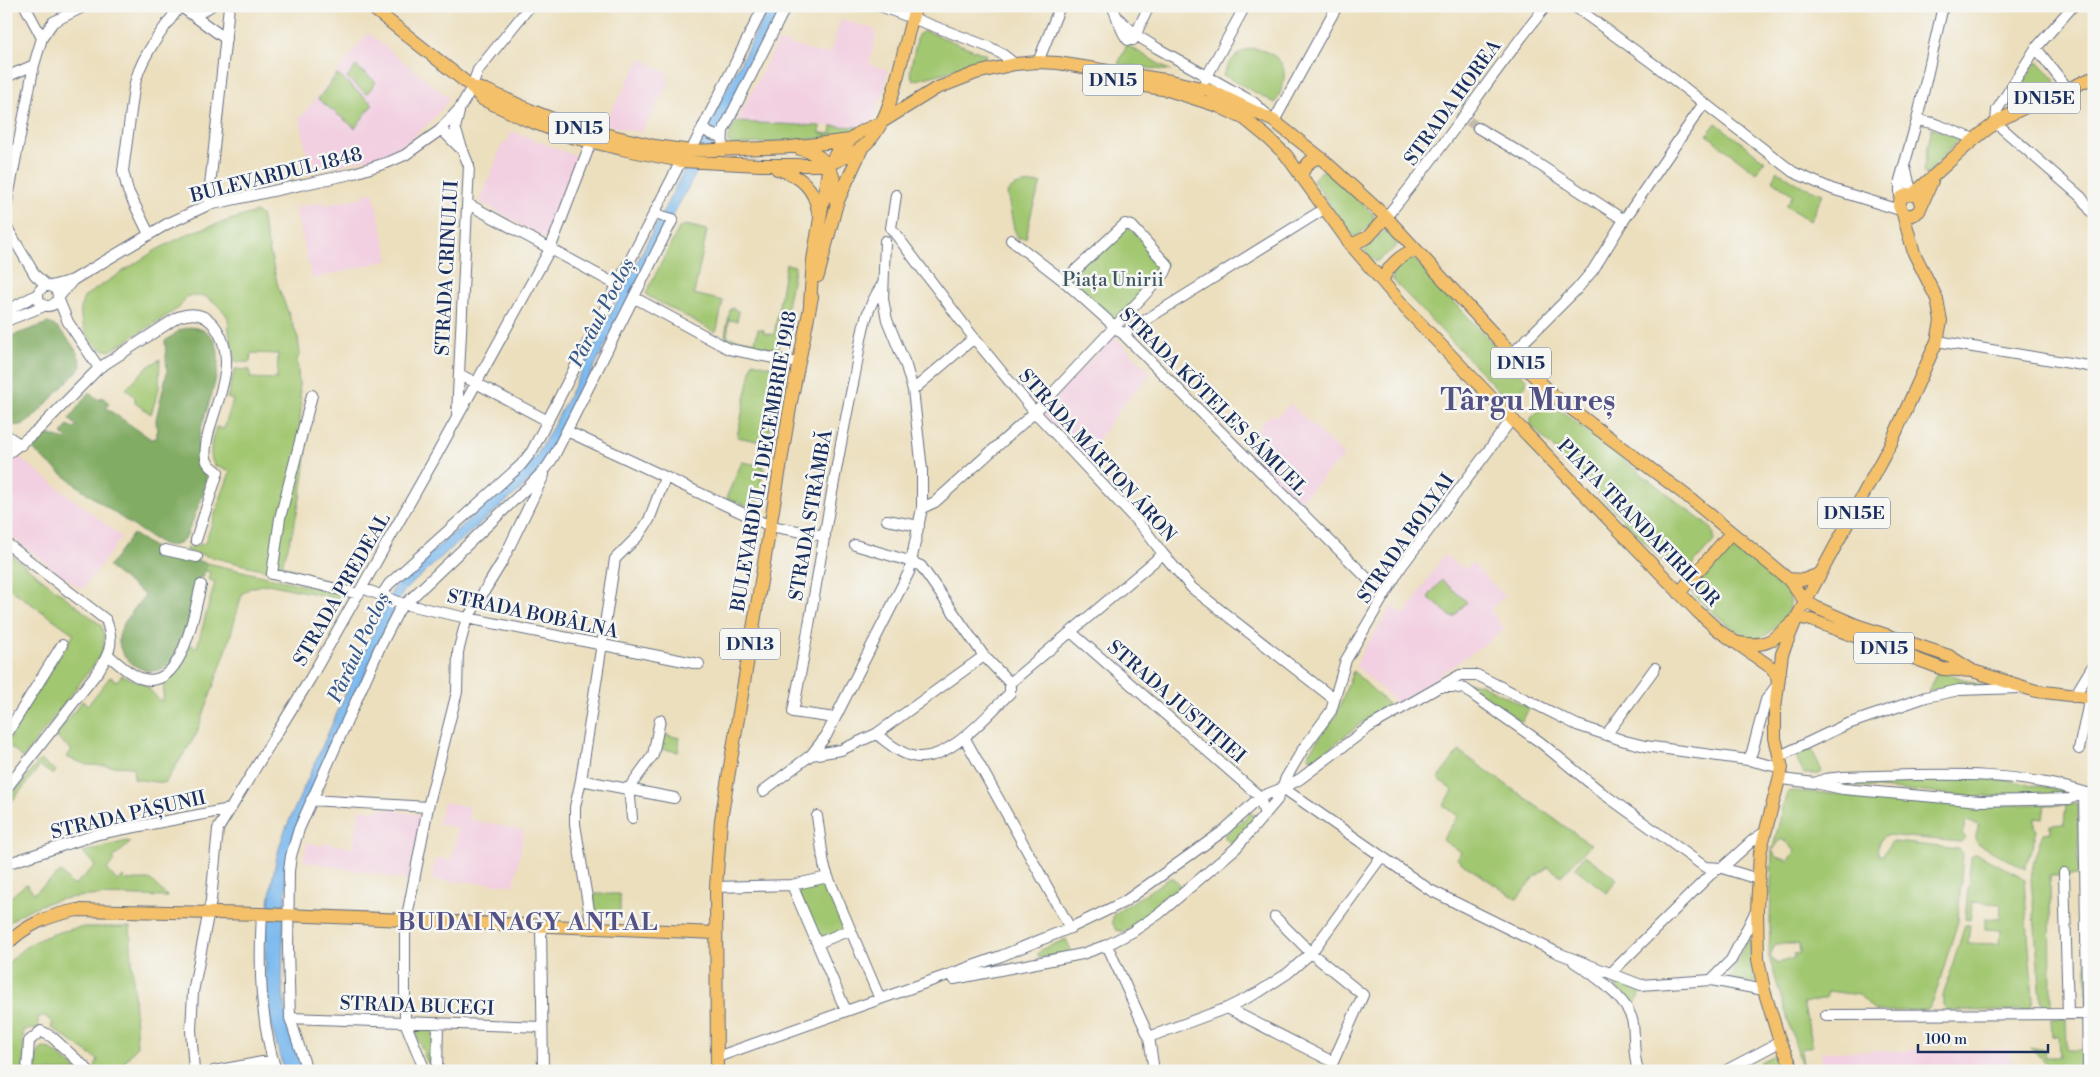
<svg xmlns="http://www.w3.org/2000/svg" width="2100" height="1077" viewBox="0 0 2100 1077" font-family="'Libre Bodoni',serif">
<rect width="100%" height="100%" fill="#f6f6f2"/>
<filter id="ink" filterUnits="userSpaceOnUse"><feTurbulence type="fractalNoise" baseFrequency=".02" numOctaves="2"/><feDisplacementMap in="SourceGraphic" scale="10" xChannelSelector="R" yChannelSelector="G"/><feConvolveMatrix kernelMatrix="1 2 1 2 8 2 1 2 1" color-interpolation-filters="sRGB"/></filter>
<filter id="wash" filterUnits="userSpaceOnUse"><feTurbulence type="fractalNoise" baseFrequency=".0096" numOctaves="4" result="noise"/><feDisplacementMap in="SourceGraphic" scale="20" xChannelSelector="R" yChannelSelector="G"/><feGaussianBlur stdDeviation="1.12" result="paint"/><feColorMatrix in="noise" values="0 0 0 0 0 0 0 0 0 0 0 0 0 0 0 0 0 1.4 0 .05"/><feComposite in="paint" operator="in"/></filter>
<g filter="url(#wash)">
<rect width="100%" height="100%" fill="#ecdfbe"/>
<path fill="#f2cfe1" d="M841,19L876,30L874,36L876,37L869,64L888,70L884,91L873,120L863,127L736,122L778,41L819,53H830Z
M368,33L450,99L429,123L406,143L386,153L362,160L310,172L300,118Z
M641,58L668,74L665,79L670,81L641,133L604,124Z
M512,131L576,156L545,238L480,202L503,142L507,143Z
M373,192L389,260L312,279L295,208L324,202L325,205L364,197V193Z
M1114,336L1151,373L1119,410L1097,442L1082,456L1041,412Z
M1290,404L1344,456L1299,502L1248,451L1261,438L1256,432L1260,429L1258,427L1272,414L1277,417Z
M19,457L122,537L82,590L6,533V466Z
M1443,555L1466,569L1472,563L1505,596L1491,608V611L1505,630L1398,704L1356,666L1361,654L1391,607L1405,615Z
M443,802L470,807L468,819L524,831L514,885L431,880L436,858L451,861L458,828L438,824Z
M377,808L394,810L395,808L398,809V811L422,816L408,880L303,861L307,842L323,846L324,843L353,848L360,809L376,812Z
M2012,1049L2007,1055L2024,1071H1830L1827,1067L1823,1068L1821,1052Z"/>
<path fill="#a2c771" stroke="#5e7b68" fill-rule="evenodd" d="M924,31L931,33L987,55L973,65L913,81L910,71L918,35Z
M1127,45L1171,71L1118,64Z
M1254,48C1289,56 1290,75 1275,103L1223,75C1230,60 1237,51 1254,48Z
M2036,63H2040L2055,80V84L2012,102L2015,93Z
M356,66L376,82L367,94L347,78Z
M337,74L373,104L355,128L318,99Z
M736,122L820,126V133L831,134L832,126L863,127L851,134L838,137L735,145L728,142V137Z
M1716,123L1765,161L1756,173L1707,135Z
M1932,127L1959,139L1927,174H1924L1923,171Z
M1322,171H1326L1373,214L1374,222L1356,237L1352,235L1314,182L1313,179Z
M1778,171L1800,185L1823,194L1810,221L1786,206L1793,195L1772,180Z
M1041,183L1032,210L1026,238H1018L1014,229L1007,193C1014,182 1029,184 1041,183Z
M256,212L261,215L278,286L298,338L300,353L297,360L301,407L300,425L308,427C306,475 298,520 282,565L318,579L350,587L349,590L186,551V549L205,543L230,472L214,465C208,452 212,440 216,427L224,429L233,400L227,398L235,369L250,370V378L277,379L278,354L251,353L250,362H235L229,331L228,318L225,313L214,302L204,296H187L179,308L110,351C87,348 73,315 85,296L156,250L192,232Z
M1125,224L1167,264L1116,326L1064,281Z
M686,225L707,230L694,294L723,301L717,330L715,332L648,296L646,293L679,228Z
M1384,231C1391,233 1398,240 1396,247L1376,262L1365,253V250Z
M1410,259H1414L1526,379V385L1512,399H1507L1392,279L1394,272Z
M786,264L795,266L778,352L727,340L725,335L730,310L732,308L739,312L737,321L729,320L727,337L755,342L758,329L764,330V333L774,335Z
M160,359L159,388L151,414L135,403V397L126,389L146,368Z
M753,362L781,369L767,443L737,437Z
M1548,402L1551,403L1712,529L1714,535V541L1685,573L1679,575L1674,572L1531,425V418Z
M742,462L764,466L756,508L754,509L726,498Z
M1731,547H1735C1747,555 1782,580 1788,592C1793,603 1789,611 1782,620C1760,647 1749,641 1725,622C1713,613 1703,604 1693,594V590Z
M6,551L101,625C106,637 105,648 98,659L23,758L7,744L19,720L74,634L6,586Z
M207,563L341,594L340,599L268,584L250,588L242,594L227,648L196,735L165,783L134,779L133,767L87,765L66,757L72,750L57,738V734L82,701L88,705L110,677L117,681L122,675L135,681L145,684L159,700H163L164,682L173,676L185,662L183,659L190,645L197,647L215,582L208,579L210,572L205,571Z
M1442,580L1467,602L1453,618L1428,597Z
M1938,670L1985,687L1952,686L1928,692Z
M1353,671L1390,706L1363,722L1317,758L1313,760L1309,757V752L1336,716Z
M1468,682L1480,684L1529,708L1522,722L1470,688Z
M661,734L680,738L678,752L658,748Z
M1811,748L1822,771L1820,774H1804L1797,760L1798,755Z
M1459,751L1584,840L1591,844L1561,876L1548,867L1534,878L1517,899L1463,864L1457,859L1461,852L1442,840L1458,816L1443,805L1453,791L1438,778Z
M40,760L56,771L53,775L40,766L6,809V802Z
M1981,778L2005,780L2068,791L2069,793L2068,795L1978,797L1836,784V781Z
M1792,791L1902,798L1975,806L2078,803L2079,875L2050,876L2051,1009L2044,1008L2041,999L2031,879L2034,860L2043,833L2050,832V825L2064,824L2066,804L2045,805L2043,818L2035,817V826L2037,831L2025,869L1978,844L1975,839L1979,825L1966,821L1962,835L1966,837L1961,842L1886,835C1880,839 1875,847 1879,855H1883L1891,842H1895L1958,849L1963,853L1958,921L1933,1002L1928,1010L1876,1012L1859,995L1828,991L1826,998L1803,1003L1813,1046L1801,1049L1803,1070L1769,957L1772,851L1786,796L1788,792ZM1781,839L1787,842L1795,851L1789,861L1777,857L1772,851ZM1775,944H1799L1800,953L1794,954V958L1778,963L1770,957Z
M2084,792L2094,795V1071H2088Z
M1250,814H1253L1258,819L1234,843H1230L1225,838V834Z
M127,841L130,843L113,858L115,861L107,869L117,881L123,877L126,880H151L168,897C115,896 49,887 6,925V901L26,884L34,893L61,872L73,886L95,866L83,852Z
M1976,854L2019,875L2024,880L2033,1000L2031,1007L2028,1010L1948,1011L1943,1005V996L1965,925H1970L1968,943L1999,944L2000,930L1985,929V918L2000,919L2001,904L1972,902L1970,920L1965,919L1971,857Z
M1585,855L1617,879L1607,893L1575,868Z
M1170,878H1173L1181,887L1180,890L1130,928L1124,932L1116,930L1112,922L1114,914Z
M825,880L848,934L821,946L795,886Z
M594,894H620V915L593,914Z
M84,927H130L137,1046L118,1071H100L95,1066L98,1060L51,1027L53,1023L45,1016L38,1017V1029L23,1030L24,1071H6V967C23,941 56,931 84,927Z
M1750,933V957L1755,984L1729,979Z
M1066,939L1072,952L1039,958L1038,953L1041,950Z
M1597,972L1641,989L1639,998L1633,1005L1615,986Z
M2066,1018L2067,1050H2082V1071H2047L2050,1066L2031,1049H2044L2045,1057H2060L2059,1037L2052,1036L2051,1019Z
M414,1029L433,1030L432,1060L430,1063L427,1062Z
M44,1048L50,1049L79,1071H37C36,1061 34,1052 44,1048Z
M1772,1056H1777L1785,1071H1764L1760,1062Z"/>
<path fill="#81ac63" stroke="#4e6e60" d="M48,323C60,325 82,354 81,367L32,419L22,425L6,426V338Z
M190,327C246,332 202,410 199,439C199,444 198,452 199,458C201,465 207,472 206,479C206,491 191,524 186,537C181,543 175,547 166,545C151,542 40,460 32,448L45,437L51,435L65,440L67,438L62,434L68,425L73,428L77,426L69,419L89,392L99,400L102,397L109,403L106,408L151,439L157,438L156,419L167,372L165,341L180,330Z
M133,534L163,553L207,563L203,578L199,577C193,599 185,644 172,661C155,684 116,663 119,637C121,622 136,608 145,595L108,567Z"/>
<path fill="#7bb9ee" stroke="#4b74a6" d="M770,6H784L723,125L669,222L549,454L539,471L527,484L449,550L404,591L395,606L294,834L284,905L282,980L285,1011L303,1071H284C279,1051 272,1032 269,1012C260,965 268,871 286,828L385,605L394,588L402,579L525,469L535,458L554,425L659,219Z"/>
</g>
<g filter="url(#ink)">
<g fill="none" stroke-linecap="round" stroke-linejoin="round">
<path stroke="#c2bcab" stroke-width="10" stroke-dasharray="10 5" stroke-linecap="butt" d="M1469,121L1478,128"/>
<defs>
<path id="minor" d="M25,6L42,38
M180,6L226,39
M880,6L989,47L1002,54L1015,64
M1112,6C1118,17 1120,31 1128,40H1133L1149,6
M1574,6L1655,65L1793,172L1832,189L1900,210
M2073,6L2036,48L1997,110L1996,123L2081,197L2094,215
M195,16L211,6
M1119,19L1136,35L1157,48L1253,102L1266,114
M2036,48L2068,89
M1038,62L1060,6
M6,77L34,65
M1205,80L1245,6
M459,112L455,128L462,148
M1917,120L1933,123L1974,139
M1274,121L1337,6
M703,126C707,133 711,135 719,136L723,131
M1478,128L1526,156L1624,220
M441,129L463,151L469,166L457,415
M691,151L764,6
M722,151L723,131L786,6
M1905,167L1912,194
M896,195L891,228L974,338L1032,409L1145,530L1163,554L1192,588L1334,699
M1900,199V180L1917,120L1943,6
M468,204L617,285
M208,205L229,6
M6,207L34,65L42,38L53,22L85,6
M1386,217C1443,150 1490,75 1546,6
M6,226L35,275L46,285
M149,234L128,191L123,171L134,88C139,58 163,30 180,6
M1011,240L1064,281L1123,334L1384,595
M73,280L58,298L68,322L99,368
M38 296a10 10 0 1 1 20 0a10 10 0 1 1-20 0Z
M51,286L73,280L167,224L208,205L351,174L389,162L405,155L439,131L460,108L472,87L478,70L530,6
M635,298L729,349L798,363
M6,311L38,294
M6,321L44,306
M1123,334L1324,209
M1937,341L2094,367
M1512,354L1577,289L1593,270L1624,220L1704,103
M459,374L548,421
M913,390L974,338
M312,395L280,518L272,574L359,594
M567,431L770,526L825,536
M6,435L21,445
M6,455L40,428L99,368L178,317C192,312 203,313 213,324C240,357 218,396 209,431C207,439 204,450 206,458C207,465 213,468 218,472L196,540
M922,508L935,502L1035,412L1165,273L1168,266L1132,226L1125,224L1064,281
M887,520L919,526
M6,543L106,620C114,641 111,651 99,670L6,789
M855,545L909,561L921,566L984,656L1010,683
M165,550L197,557
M362,588L404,604L467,618L699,664
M381,596L389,584L521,465L532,451L681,161
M1071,632L1260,797L1265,815
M108,655C118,663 127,673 140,678C183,693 194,612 201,585
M1010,683L1163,554
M1441,687H1454L1465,689L1477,698L1540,742L1601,792L1705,867L1722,868L1758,879
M2074,697L2094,664
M835,718L793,712C815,601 830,489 854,379C861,344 861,316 882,285
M876,734C886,741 899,753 912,756C947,765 987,715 1010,693V683
M6,735L62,645
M1606,735L1655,668
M964,737L1070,928
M2079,749L2090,697
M811,755L841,750L876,734L984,656
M1780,756L1845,725L1926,697L1959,690L2019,688
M1748,760L1752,752L1766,700L1777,685
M1781,779L1815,783L1843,789L1980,801L2070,799L2084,792
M581,780L674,798
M1815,783L1825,779L1844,777C1930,775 2011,768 2094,795
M1283,788L1430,890L1558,953L1641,985L1711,980L1764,990
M763,791L811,755L826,736L909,572L922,508V470L913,390L906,366L887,320L883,299L885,241
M2084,792L2088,1071
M311,800L428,807
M817,816L824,865L828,877
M632,818L629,788L653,755L660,720
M6,864L98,834L230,809
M1722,868L1753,840L1765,832
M2064,873L2068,1014
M716,887L792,885
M262,914C259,968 260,1019 276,1071
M541,927L543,1071
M592,929L575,824V807L581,780L615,559L639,535L649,520L665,478
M818,943L850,930
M1107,945L1149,1037L1154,1071
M1574,962C1593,974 1630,1000 1633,1024C1635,1040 1633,1055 1638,1071
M1611,973L1717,868
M954,979L1082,954L1107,945L1132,932L1160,913L1236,848L1277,800L1286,778L1303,749L1331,711L1346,660L1401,567L1512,419
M1711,980L1731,960L1756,911
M1227,1008L1333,1062L1363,995L1311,953L1275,917
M846,1011L792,885L828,877L880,999
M1826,1015L2093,1014
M290,1018L542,1027
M1149,1037L1227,1008L1259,992L1288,973L1311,953L1381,857
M717,1057L1001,956L1070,928L1124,902L1222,832L1260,797L1283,788L1300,779L1369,727L1460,675H1477L1577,725L1625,741L1645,746L1748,760L1782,768
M27,1071L29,1041L41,1031L52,1037L89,1071
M194,1071L191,1030L193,992L211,900L218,829L310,679L436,456L550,249L591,142
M214,1071L273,1060
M307,1071L290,1018L288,949L289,871L291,856L299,829L379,649L399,610L529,486L547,467L554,456L673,219L654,214
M425,1071L405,1022V927L428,807L457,692L458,652L466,621L502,562L544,475
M437,1071L438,1023
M1725,1071L1780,1042"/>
<path id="major" d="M370,6L472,87L482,99L527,120L571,137L622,149L681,161L760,165H819C829,165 836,162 845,157C854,153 863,148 870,140C895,113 903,43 916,6
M1128,83L1168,90L1218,106L1245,119L1267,137L1286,155L1351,245L1407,310L1697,611L1718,630L1772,668L1777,676L1778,685
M472,87L486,90L530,110L574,127L655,146L691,151L791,147L850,140
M800,149C826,154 838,174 835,200
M777,169C800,175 815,188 818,212
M1301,177C1304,167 1310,158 1321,158
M1913,194C1942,170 1966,143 1997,122C2028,103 2062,93 2094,77
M1921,203L1917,196L1908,194L1901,198L1899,206C1902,216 1911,218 1919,211L1932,181
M1351,245L1368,237L1386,217
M818,276L837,203L863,146
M1382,281C1388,267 1401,253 1416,250
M810,304L813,260L829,165L838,150L860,132L882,122L935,89L976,73L1015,64L1038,62L1058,63L1171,81L1209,90L1274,121L1321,158L1386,217L1512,354L1553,395L1692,500L1788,579L1805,601L1817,608L1856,625L1949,656L1973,671
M1788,579L1803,580L1819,574
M1679,593L1731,533
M1797,617L1811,620L1943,669L1973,671L2036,691L2094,698
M1739,643C1766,648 1774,640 1793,622
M6,945C27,924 48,916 77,910L262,914L716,933
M717,1071L716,887L721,820L791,402L812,297
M1794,1071L1780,1042L1764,990L1758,959L1757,910L1760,853L1782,768L1775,738V708L1782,654L1797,617L1891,443L1937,341L1941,321L1937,299L1914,253L1903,214"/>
</defs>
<use href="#minor" stroke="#646d80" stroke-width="12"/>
<use href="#major" stroke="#646d80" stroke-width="14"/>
<use href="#minor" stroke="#fff" stroke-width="10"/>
<use href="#major" stroke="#f4c16a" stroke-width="12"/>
</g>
</g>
<g text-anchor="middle" stroke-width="5" stroke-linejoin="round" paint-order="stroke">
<g fill="#f6f6f2" stroke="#5d6b8a" stroke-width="1">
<rect x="1083" y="64.5" width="60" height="31" rx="4"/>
<rect x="2008" y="82.5" width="72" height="31" rx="4"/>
<rect x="549" y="112.5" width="60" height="31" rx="4"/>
<rect x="1491" y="347.5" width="60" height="31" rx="4"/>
<rect x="1818" y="497.5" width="72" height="31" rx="4"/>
<rect x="720" y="628.5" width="60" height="31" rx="4"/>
<rect x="1854" y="632.5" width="60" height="31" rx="4"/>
</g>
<g font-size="18" font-weight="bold" fill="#1b2f5e">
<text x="1113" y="86">DN15</text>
<text x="2044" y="104">DN15E</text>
<text x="579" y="134">DN15</text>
<text x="1521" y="369">DN15</text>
<text x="1854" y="519">DN15E</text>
<text x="750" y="650">DN13</text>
<text x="1884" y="654">DN15</text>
</g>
<g font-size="19" fill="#1b2f5e" stroke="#f6f6f2">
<text transform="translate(1452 102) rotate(-54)" y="7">STRADA HOREA</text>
<text transform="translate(276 174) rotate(-14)" y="7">BULEVARDUL 1848</text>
<text transform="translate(446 268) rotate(-87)" y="7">STRADA CRINULUI</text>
<text transform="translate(1214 401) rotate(45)" y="7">STRADA KÖTELES SÁMUEL</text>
<text transform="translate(1098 455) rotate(48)" y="7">STRADA MÁRTON ÁRON</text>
<text transform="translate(763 461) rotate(-80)" y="7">BULEVARDUL 1 DECEMBRIE 1918</text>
<text transform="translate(810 515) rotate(-80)" y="7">STRADA STRÂMBĂ</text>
<text transform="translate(1639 522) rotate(46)" y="7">PIAȚA TRANDAFIRILOR</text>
<text transform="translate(1405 538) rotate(-55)" y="7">STRADA BOLYAI</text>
<text transform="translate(341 589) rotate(-60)" y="7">STRADA PREDEAL</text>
<text transform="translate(533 613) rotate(12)" y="7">STRADA BOBÂLNA</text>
<text transform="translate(1177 701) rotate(41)" y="7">STRADA JUSTIȚIEI</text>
<text transform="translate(128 814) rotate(-13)" y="7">STRADA PĂȘUNII</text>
<text transform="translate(417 1005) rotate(2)" y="7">STRADA BUCEGI</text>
</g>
<g font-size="19" fill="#3d5563" stroke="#f6f6f2">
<text x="1113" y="286">Piața Unirii</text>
</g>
<g font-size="20" font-style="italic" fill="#385889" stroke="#f6f6f2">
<text transform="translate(601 312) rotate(-63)" y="7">Pârâul Pocloș</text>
<text transform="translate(358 647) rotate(-65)" y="7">Pârâul Pocloș</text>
</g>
<g font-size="24" font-weight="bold" letter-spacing="1" fill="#545285" stroke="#f6f6f2">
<text x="528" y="930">BUDAI NAGY ANTAL</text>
</g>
<g font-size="29" font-weight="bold" fill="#545285" stroke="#f6f6f2">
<text x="1528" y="410">Târgu Mureș</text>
</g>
</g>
<rect width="2100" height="1077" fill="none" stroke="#f6f6f2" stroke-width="25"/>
<path d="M1918 1044v8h130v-8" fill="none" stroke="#1b2f5e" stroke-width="2.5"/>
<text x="1925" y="1044" font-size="15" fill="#1b2f5e" stroke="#f6f6f2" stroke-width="4" paint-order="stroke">100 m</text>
</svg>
